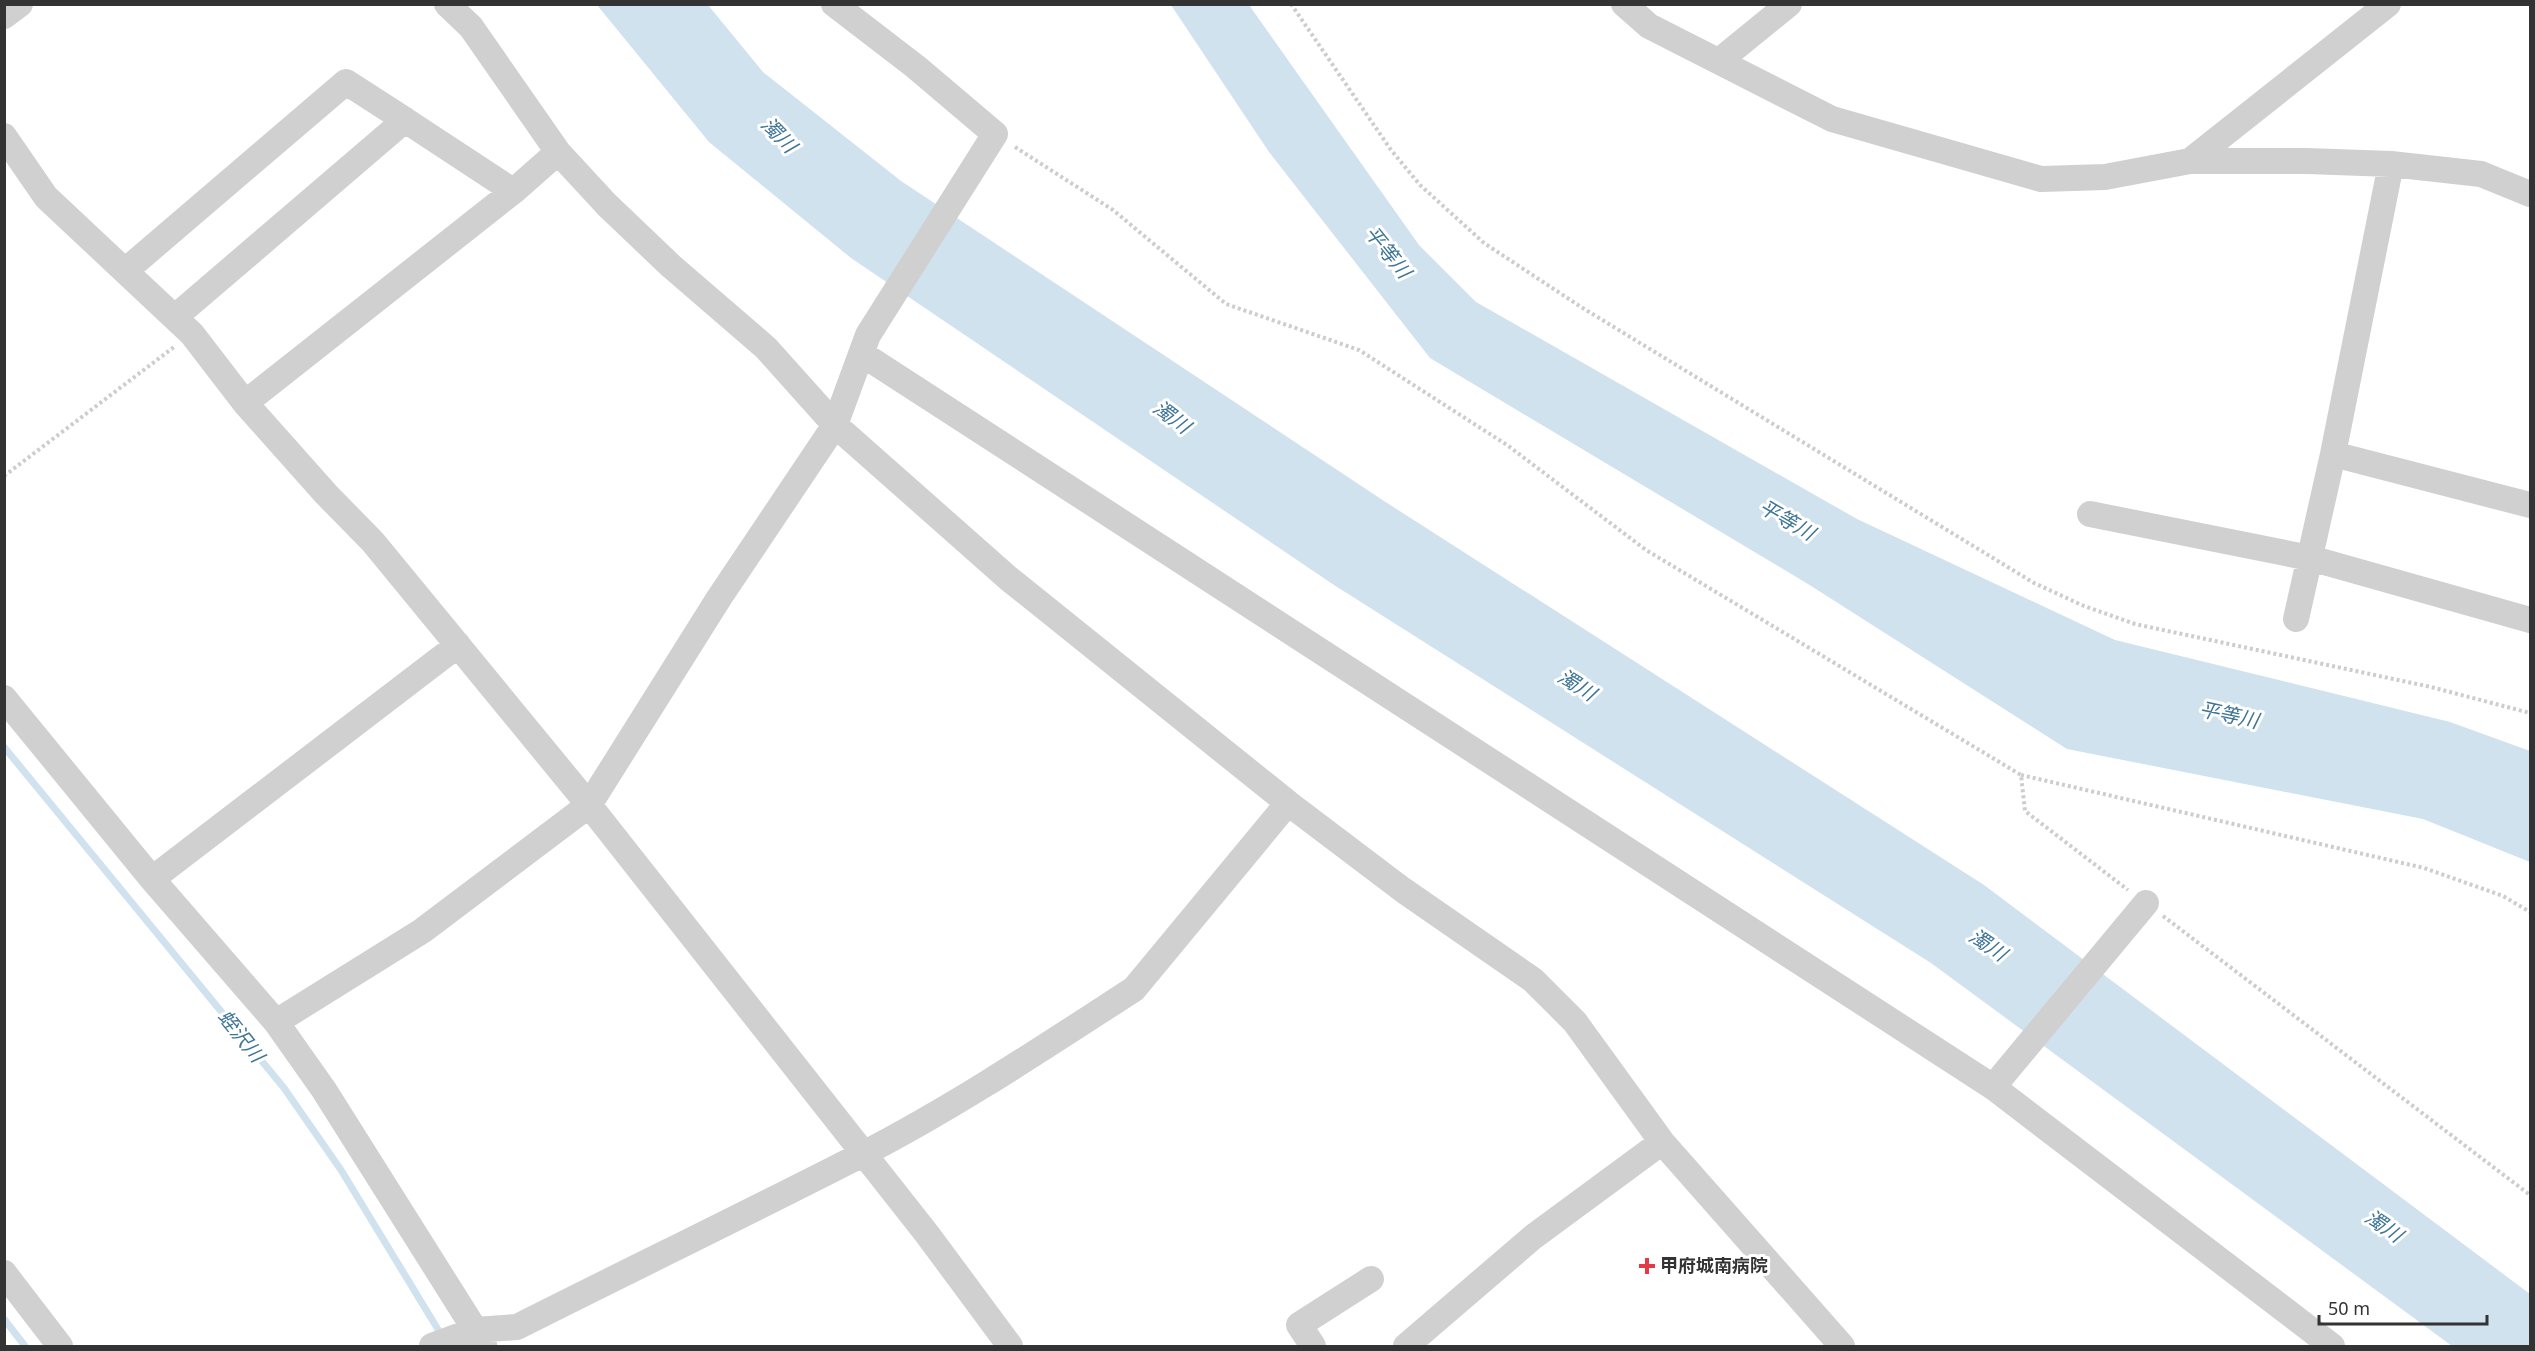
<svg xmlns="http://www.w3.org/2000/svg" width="2535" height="1351" viewBox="0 0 2535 1351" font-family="'Noto Sans','Noto Sans JP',sans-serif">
<rect width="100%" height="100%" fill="#fff"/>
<path fill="#cfe2ee" d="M597,5H708L763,72L901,181L1384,501L1984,885L2530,1294V1346H2452L1931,963L1334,585L851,258L709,142Z
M1171,5H1249L1419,245L1476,302L1857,519L2115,640L2450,722L2530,751V862L2423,819L2067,749L1808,584L1430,358L1269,152Z"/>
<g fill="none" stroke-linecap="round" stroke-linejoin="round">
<path stroke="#cfe2ee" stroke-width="7" d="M4,747L284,1088L341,1170L442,1336
M4,1319L25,1346"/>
<path stroke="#cdcdcd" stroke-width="4" stroke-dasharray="3 3" stroke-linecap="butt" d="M1291,4L1391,150L1420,185L1484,243L1581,307L2034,583L2084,606L2135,624L2431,687L2530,713
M1015,147L1113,210L1226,304L1359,350L1507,445L1646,550L2021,775L2025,811L2128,890
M4,476L174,347
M2021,775L2424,868L2503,896L2530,912
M2163,916L2530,1195"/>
<path stroke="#d0d0d0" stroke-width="26" d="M447,4L471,27L558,152L607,205L671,266L766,348L835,425L1008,578L1288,803L1403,890L1533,980L1575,1022L1662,1142L1842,1346
M1624,4L1649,26L1832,119L2041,179L2105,177L2190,161H2307L2391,164L2481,174L2530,194
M4,16L20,4
M1719,61L1789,4
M4,136L46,197L192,334L245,403L326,494L373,542L589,805L927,1234L1010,1346
M2190,161L2388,4
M125,271L346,82L405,120
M175,317L405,120L513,191
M862,354L1993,1087L2332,1346
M245,403L515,190L558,152
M2333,454L2530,505
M2090,514L2310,558L2530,620
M2296,619L2333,454L2391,164
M4,698L152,879L276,1022L324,1090L484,1344
M152,879L458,645
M276,1022L422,931L589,805L719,598L835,425L868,335L995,134L916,67L834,4
M1993,1087L2146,903
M4,1273L60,1346
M432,1346L475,1330L517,1327C632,1269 748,1213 863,1154C956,1106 1046,1046 1134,989L1288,803
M1313,1346L1299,1325L1371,1279
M1406,1346L1533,1237L1662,1142"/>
</g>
<path fill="#e63946" stroke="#fff" stroke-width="2" d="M1644 1257h6v6h6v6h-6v6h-6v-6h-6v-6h6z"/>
<g text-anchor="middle" stroke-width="6" stroke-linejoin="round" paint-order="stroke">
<g font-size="18" font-weight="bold" fill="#333" stroke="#fff" text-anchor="start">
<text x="1660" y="1272">甲府城南病院</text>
</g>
<g font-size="20" font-style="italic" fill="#3f7597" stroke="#fff">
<text transform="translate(779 135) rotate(46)" y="7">濁川</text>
<text transform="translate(1388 252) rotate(51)" y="7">平等川</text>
<text transform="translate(1172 417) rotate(37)" y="7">濁川</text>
<text transform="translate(1787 520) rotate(30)" y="7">平等川</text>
<text transform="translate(1577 685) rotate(32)" y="7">濁川</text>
<text transform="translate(2229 715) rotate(12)" y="7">平等川</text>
<text transform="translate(1988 945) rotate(34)" y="7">濁川</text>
<text transform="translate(241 1036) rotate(51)" y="7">蛭沢川</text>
<text transform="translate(2384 1226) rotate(35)" y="7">濁川</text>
</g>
</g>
<rect width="2535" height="1351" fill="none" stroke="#333333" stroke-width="12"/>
<path d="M2319 1315v9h168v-9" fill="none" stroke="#333333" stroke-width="3"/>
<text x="2328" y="1315" font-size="18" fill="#333333" stroke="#ffffff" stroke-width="4.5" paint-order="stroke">50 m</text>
</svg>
